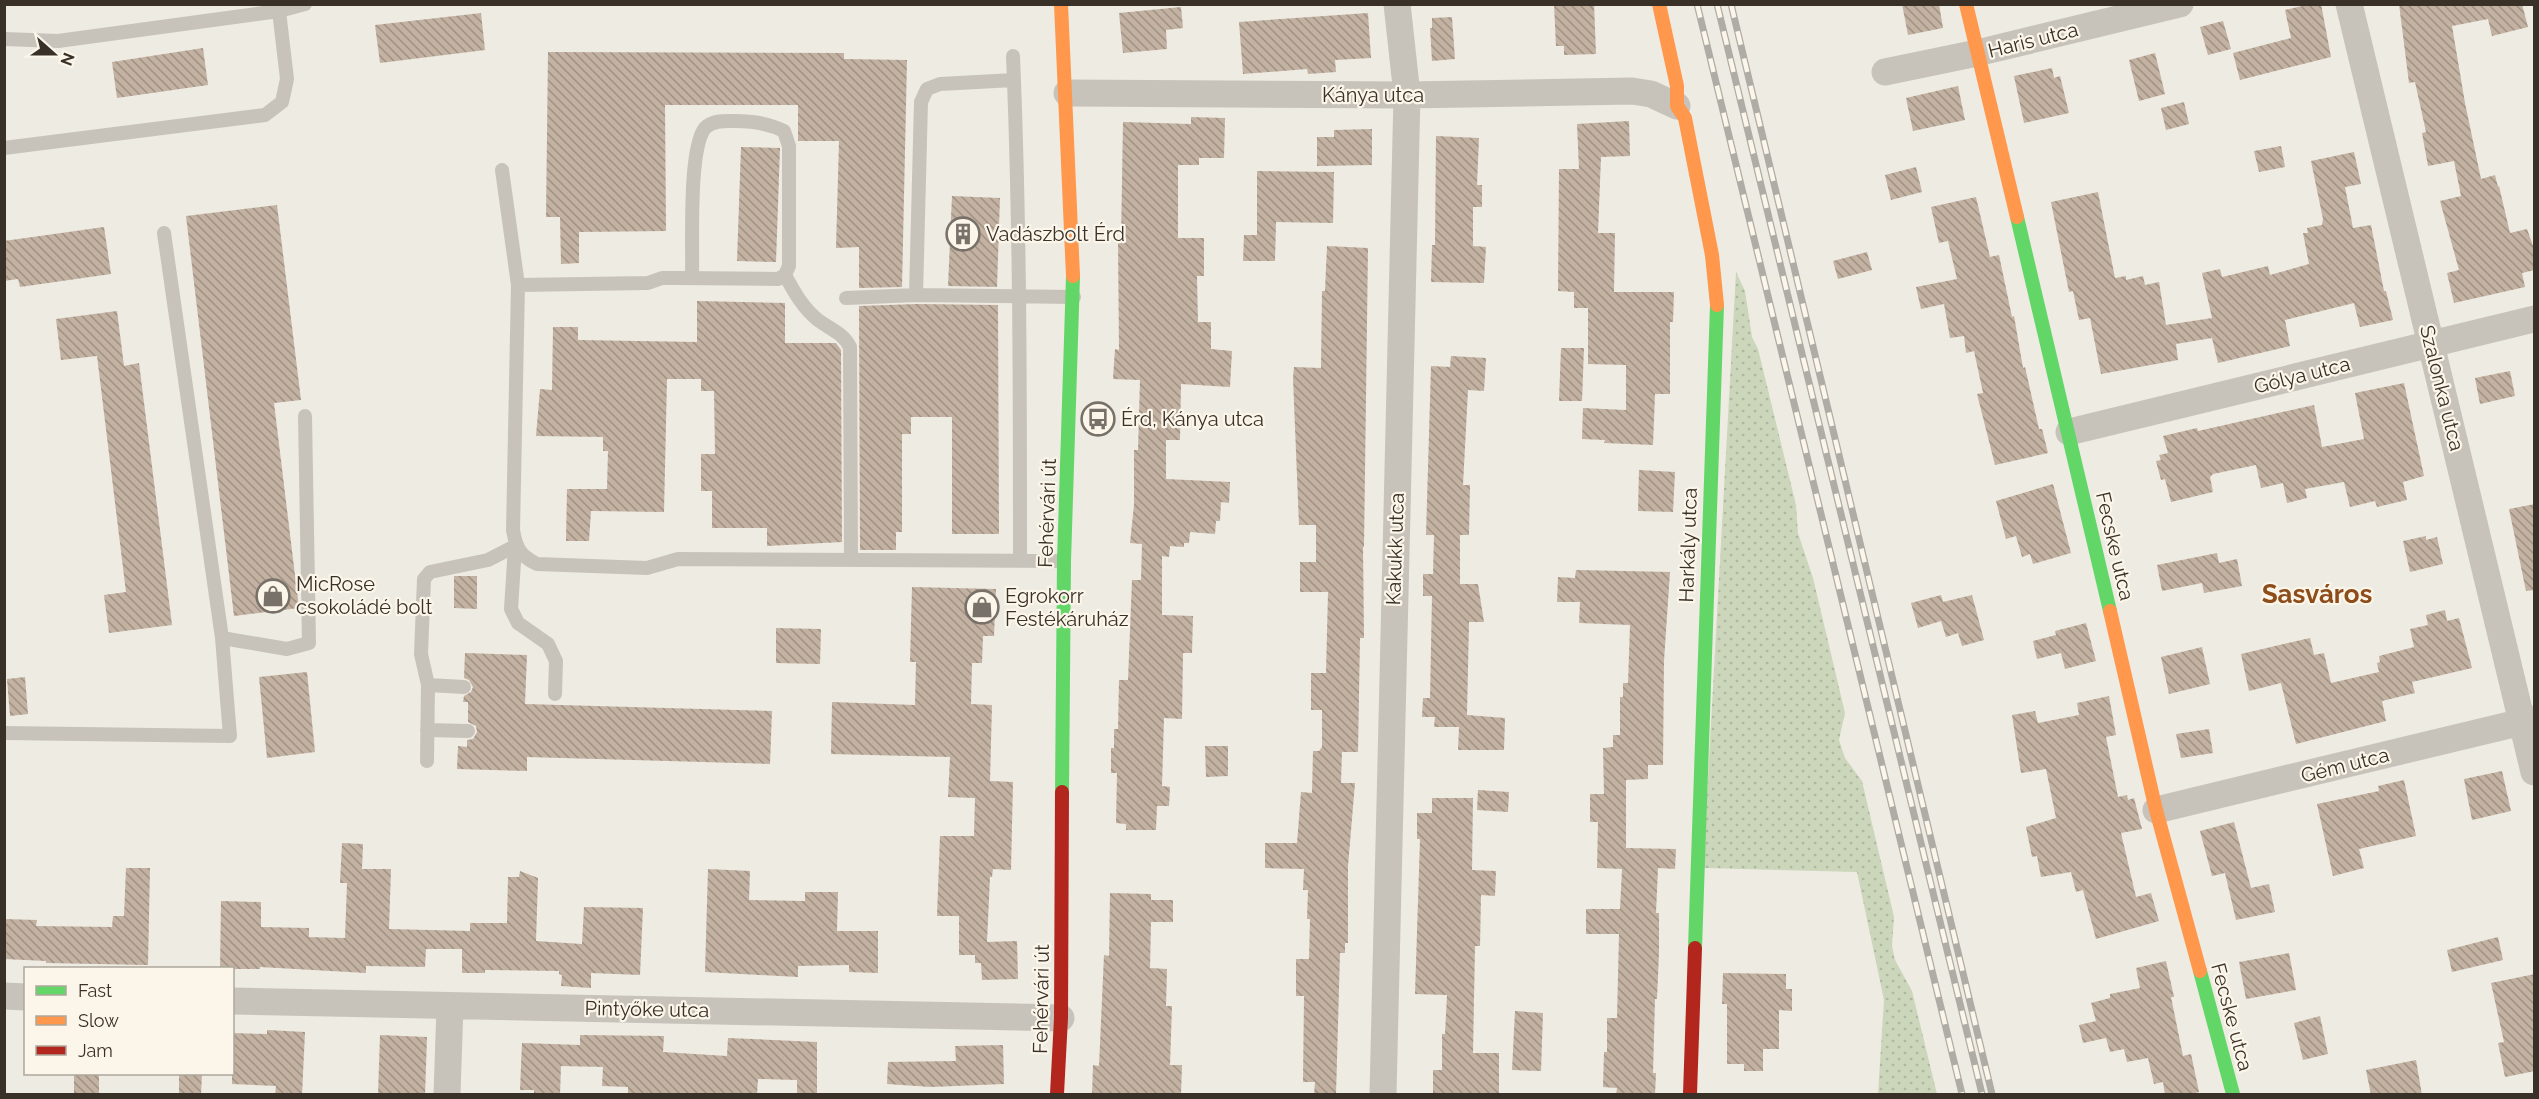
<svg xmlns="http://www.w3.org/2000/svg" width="2539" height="1099" viewBox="0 0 2539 1099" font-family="Raleway,sans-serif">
<defs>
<pattern id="grass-dots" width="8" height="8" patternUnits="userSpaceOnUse" patternTransform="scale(1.5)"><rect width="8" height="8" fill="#cbd6ba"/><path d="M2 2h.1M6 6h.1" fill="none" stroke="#afb8a0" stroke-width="1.8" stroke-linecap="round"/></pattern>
<pattern id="building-back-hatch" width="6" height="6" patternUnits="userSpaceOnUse" patternTransform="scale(1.5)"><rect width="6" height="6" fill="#c3b2a2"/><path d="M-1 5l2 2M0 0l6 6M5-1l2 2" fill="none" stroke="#9f9184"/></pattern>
</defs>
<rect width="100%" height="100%" fill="#eeebe2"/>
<path fill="url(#grass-dots)" d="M1736,272L1745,291L1752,337L1758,349L1796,505L1798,533L1813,578L1845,713L1839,740L1845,758L1862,781L1894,917L1892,946L1895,960L1912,991L1937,1094H1878L1884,1000L1857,872L1703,868Z"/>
<path fill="url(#building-back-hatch)" d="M1554,4H1594L1596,54L1564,55V46H1556Z
M1902,4H1939L1943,28L1908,35Z
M2311,4H2321L2331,57L2240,80L2233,53L2291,38L2285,10Z
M2399,4H2522L2528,27L2492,36L2488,19L2452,26L2465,103L2481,179L2495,175L2498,187L2499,186L2510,233L2527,229L2535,251V270L2522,273L2525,287L2454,303L2447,273L2459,270L2440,201L2461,196L2454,161L2428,166L2422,133L2426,132L2415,82L2409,83Z
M1181,7L1183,28L1166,30L1167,49L1123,53L1119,13Z
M481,13L485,50L380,63L375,25Z
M1368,13L1371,58L1335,60L1336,72L1308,74L1307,69L1243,74L1239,22Z
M1452,17L1455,59L1432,61L1430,28H1432V18Z
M2223,21L2231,49L2208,55L2200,27Z
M203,48L208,85L117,98L112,62Z
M548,52L844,53V59L907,60L902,287L859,288V247L836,248L839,141H798V105H665L666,231L579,232V263L561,264L560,217H546Z
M2155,53L2165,94L2139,101L2129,60Z
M2052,68L2054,78L2060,76L2069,113L2024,123L2014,76Z
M1958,86L1965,120L1913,131L1906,98Z
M2184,102L2189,124L2166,130L2161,108Z
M1191,117L1225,118L1224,158H1199V165H1178V238H1204V276H1197L1198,322H1211V349L1232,351L1230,387L1181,384L1180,440H1166V479L1230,482L1229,503L1221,502L1220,521H1216L1215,534L1190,532L1189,543H1184V547L1170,546L1169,557L1162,556V615L1193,616L1192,653H1183L1182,719L1164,718L1162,786L1170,787L1169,806H1157L1156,830H1126V824L1116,823L1117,773H1111V748H1114V729H1118L1119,680H1128L1132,580H1141L1142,544L1130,543L1134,505V450H1138L1140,380L1113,379L1115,349L1119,350L1118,240H1121L1123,122L1191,124Z
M1629,121L1630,156L1601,157L1598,233H1615L1614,292H1674L1673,322H1670V394H1655L1653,445L1604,443L1605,440L1582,439L1583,408L1626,410V365L1588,364V308H1574V292L1558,291L1559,169H1579L1577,124Z
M1372,129V165L1317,166V137H1334V130Z
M1436,136L1479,138L1477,185H1482V207H1473V246L1486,247L1484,283L1431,282L1432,245H1435Z
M2281,146L2285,167L2259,172L2254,151Z
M741,147L780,148L776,262L737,261Z
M2354,152L2361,184L2345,187L2353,228L2371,225L2384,291H2386L2393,320L2360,327L2354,303L2285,320L2290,346L2218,363L2212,338L2176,344L2178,360L2101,374L2090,318L2079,320L2073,291L2069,292L2051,202L2098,192L2115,278L2126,276V280L2143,276L2145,285L2159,282L2166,325L2212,318L2202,273L2220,269L2222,277L2268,266L2270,275L2309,264L2303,233H2308L2307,228L2322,225L2323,219L2311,161Z
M1916,167L1922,192L1891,200L1885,175Z
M1257,171L1334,172L1333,223L1276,222L1275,261H1243L1244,235H1257Z
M952,196L1000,198L997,287L948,286Z
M1976,197L1990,257L1999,255L2012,317L2014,316L2023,368L2025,367L2039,429H2042L2048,453L1995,465L1977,394L1983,393L1974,351L1966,353L1964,336L1950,338L1944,304L1921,309L1916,287L1957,279L1948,241L1939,243L1931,207Z
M277,205L301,400L274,403L299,608L234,616L186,216Z
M104,227L111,274L20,287L18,279L4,281V241Z
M1327,246L1368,248L1364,547H1363L1364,638H1360L1358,752H1342L1341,783H1355L1348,866V943H1345V953H1340L1336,1095H1314L1315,1082H1303L1304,996H1296V959H1309L1310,919H1307L1308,890H1303L1304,869L1265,868V843H1297L1301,792L1312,793L1313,751H1319L1322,747V710H1311V673H1326L1328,592H1300V562H1316V525H1299L1293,378L1294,367L1321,368L1322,291H1325Z
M1867,252L1872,270L1838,279L1833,261Z
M697,301L785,303V343H836L841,350L842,542L767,546V528H712V491H701V454H715L714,391H701V379H667L664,512L591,511L589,541H566L567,489H607L608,451H603V437L536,436L540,389L552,390L553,327H578V340L697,342Z
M916,304L998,305L999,534H952V417H911V434H902V532H896V550H860L859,306Z
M117,311L124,366L139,363L172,625L109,633L104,595L126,592L97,356L61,360L56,319Z
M1561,348H1584L1582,401H1559Z
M1451,356L1486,358L1484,391L1468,390L1463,485H1470L1469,535H1460V584H1478L1484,622H1469L1467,715L1505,718L1504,750H1458L1459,727H1434L1435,717H1422L1423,698H1430L1432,596H1423V574H1433L1434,535H1426L1431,366L1450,367Z
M2510,371L2515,396L2480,404L2475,378Z
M2404,383L2424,476L2403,482L2407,500L2377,507L2375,501L2350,507L2344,482L2305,489L2307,498L2287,503L2283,483L2261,488L2256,465L2213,474L2210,477L2213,492L2171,502L2165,479L2161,480L2156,461L2161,460L2159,455L2168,453L2163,436L2197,428L2198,431L2314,405L2322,447L2364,439L2355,393Z
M1639,470L1675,472L1673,512L1638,511Z
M2053,484L2071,553L2033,564L2030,554L2022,557L2016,536L2006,539L1996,501Z
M2535,504V590L2526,591L2509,509Z
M2426,536V540L2437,537L2443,564L2410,572L2403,541Z
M2217,553L2219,563L2237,559L2242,586L2204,593L2202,583L2162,591L2157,565Z
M1576,570L1670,572L1664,661L1663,765H1648V779L1626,780V848L1676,849L1675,869L1658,868L1656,913H1659V953L1657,999H1655L1653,1073H1656L1655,1095H1616L1617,1088L1603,1087L1604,1052H1607V1018H1617L1619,934H1586V909H1620L1622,869L1597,868L1598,822H1590V794H1604L1603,748L1613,747V735H1620V697H1623V683H1628L1630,625L1579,623L1580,602H1557L1558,577L1575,578Z
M454,576H477V609L454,608Z
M912,587L996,589L994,636H983L982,663H972L971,704L992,705L990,781L1013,782L1011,870L993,869L992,877H990L987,942L1017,941L1018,979L982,980L981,963H975V955H959V916H937L940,836H974L975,798L948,797L950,757L831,754L832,702L915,705L916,662H910Z
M1941,595L1943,602L1972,595L1984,640L1962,646L1958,633L1946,637L1941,621L1918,628L1911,603Z
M2445,610L2447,621L2459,618L2472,668L2412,682L2415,693L2382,701L2386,721L2296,744L2281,683L2249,691L2241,654L2310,638L2314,655L2324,653L2331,683L2379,672L2377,663L2380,662L2379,656L2414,647L2410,629L2428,625L2426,615Z
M2086,623L2096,661L2065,669L2061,653L2037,659L2033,641L2056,635L2055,631Z
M776,628L821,629L820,664L776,663Z
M2202,647L2210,684L2169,694L2161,657Z
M465,653L527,655L525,704L772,711L770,764L527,757V771L457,769L458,746L467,747V740L473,739L477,732L476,726L468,722V702H463L464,696L471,692L473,687L469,680L464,678Z
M307,672L315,752L267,758L259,677Z
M25,677L28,714L10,716L7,679Z
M2109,696L2116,735L2106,737L2118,797L2127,795L2128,800L2134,798L2142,829L2121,833L2136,897L2151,893L2159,921L2096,939L2083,890L2076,892L2071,872L2041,877L2037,856L2032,857L2026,827L2056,818L2046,769L2021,773L2012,715L2035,711L2038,723L2079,715L2077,703Z
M2209,729L2213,753L2181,758L2176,734Z
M1205,746H1228V776L1206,777Z
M2502,771L2511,811L2472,820L2464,779Z
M2404,780L2416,836L2359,849L2364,868L2333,876L2317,804L2379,791L2378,786Z
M1478,790L1509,792L1508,812L1477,810Z
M1432,798H1473L1472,870L1496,871L1495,896L1481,895L1480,946H1475L1473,1053H1499V1095H1433V1070H1442V1034H1445L1447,995L1415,994L1420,839H1417V813H1432Z
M2234,822L2251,888L2269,884L2275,912L2236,920L2225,873L2212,876L2200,831Z
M342,843L363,844L362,869H391L389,929L470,931V923H507L508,877H519L520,871L538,878L536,941L582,944L584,907L643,908L640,975L591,973V988L561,986L562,975L559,974V971L485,970V973H462V949H426L425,967L366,966V973L260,967V969H220L221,901L261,902V927L309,928V937L345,938L347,883H340Z
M126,868H150L148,965L46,963V961L4,959V919L37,920L36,926L112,927L113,916H124Z
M708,869L750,871L749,900L805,901V892H838L837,931H878V973L849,972V965L798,966V977L705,972Z
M1110,893L1151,894V900H1173V922H1151L1150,968L1167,969L1166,1006H1172L1170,1065H1182L1181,1095H1092L1093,1065L1099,1066L1104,955L1109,956Z
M2498,937L2503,960L2452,972L2447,950Z
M2289,953L2296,990L2246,999L2239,962Z
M2166,961L2174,997H2171L2183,1056L2191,1054L2199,1092L2188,1095H2165L2163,1082L2154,1084L2148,1058L2127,1062L2124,1049L2110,1052L2106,1038L2083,1043L2079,1025L2096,1021L2091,1003L2110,998V994L2140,988L2136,968Z
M1723,973L1786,974V989H1792V1011L1779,1010V1049H1763V1071H1744V1064H1727V1004H1722Z
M2535,974V1071L2505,1077L2498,1043L2504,1042L2491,983Z
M1515,1011L1543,1013L1541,1071L1512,1070Z
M2320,1016L2328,1054L2303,1060L2294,1023Z
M267,1030L305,1032L302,1095H275L276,1086L232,1084V1033L267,1034Z
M380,1035L427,1037L425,1095H378Z
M580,1035L664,1036L663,1052L727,1056L728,1038L817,1042V1095H797V1080L758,1079L757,1095H628V1087L602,1086L603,1067L561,1066L560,1095H534V1090H520L522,1043L580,1045Z
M1003,1045L1004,1084L931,1087L887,1084L888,1062L956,1061L955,1046Z
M2416,1060L2422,1095H2371L2366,1070Z
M74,1074H99V1095H74Z
M179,1074H202L201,1095H179Z"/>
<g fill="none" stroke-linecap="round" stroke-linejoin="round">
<path stroke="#c8c3ba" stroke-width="14" d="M4,39L58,41L279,11L305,4
M1013,56C1020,224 1020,392 1020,561
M4,148L265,115L282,102L287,79L279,11
M502,170L518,285L513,530C516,548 520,556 537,564L647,568L678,559L1064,561
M785,275C794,292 803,308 818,320C830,329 843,333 850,347L851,560
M518,285L648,283L662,278H678L778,279L785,275L789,266V146L784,131C768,123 753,121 735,121C725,121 713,120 705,128C688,149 693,248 692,278
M916,295L921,102L927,89L940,84L1014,80
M846,298L916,295L1074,297
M515,546L511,609L518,623L548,644L556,661L555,694
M222,638L287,649L309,643L305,416
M428,685L464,687
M427,730L468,731
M4,733L230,736L222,638L164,233
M427,761L428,685L421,654L424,579L430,572L488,560L515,546"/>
<path stroke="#c8c3ba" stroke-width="27" d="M2349,4L2534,772
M1885,72L1977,53L2180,4
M1067,93L1407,95L1632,91L1651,94L1677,106
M2069,432L2534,319
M2156,810L2534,719
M4,996L26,997
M232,1001L1061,1018
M447,1094L450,1006
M1383,1094L1407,95L1397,4"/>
<path stroke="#63d668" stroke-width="14" d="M2017,217L2110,611
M1062,792L1064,561L1073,276
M1695,948L1717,305
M2200,971L2233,1094"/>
<path stroke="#ff974d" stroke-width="14" d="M1061,4L1073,276
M1659,4L1677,86V106L1685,118L1712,255L1717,305
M1966,4L2017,217
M2110,611L2156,810L2200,971"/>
<path stroke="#b3261e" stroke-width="14" d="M1057,1094L1061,1018L1062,792
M1690,1094L1695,948"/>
<defs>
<path id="rail" d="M1697,4L1962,1094
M1717,4L1982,1094
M1731,4L1992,1094"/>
</defs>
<use href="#rail" stroke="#afaba5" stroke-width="7"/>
<use href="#rail" stroke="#fbf6e9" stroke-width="4.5" stroke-dasharray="14" stroke-linecap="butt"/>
</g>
<defs>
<symbol id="building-ring" viewBox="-11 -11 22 22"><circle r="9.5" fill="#fbf6e9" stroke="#787169" stroke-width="1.5"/><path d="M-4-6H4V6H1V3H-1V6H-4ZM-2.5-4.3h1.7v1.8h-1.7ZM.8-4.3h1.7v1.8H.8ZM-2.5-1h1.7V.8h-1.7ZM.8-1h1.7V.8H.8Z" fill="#787169"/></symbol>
<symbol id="bus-ring" viewBox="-11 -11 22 22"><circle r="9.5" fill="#fbf6e9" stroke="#787169" stroke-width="1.5"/><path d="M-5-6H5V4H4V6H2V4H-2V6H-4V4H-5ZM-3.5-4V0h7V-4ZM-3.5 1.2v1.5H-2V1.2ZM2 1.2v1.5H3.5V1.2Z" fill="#787169"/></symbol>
<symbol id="shop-ring" viewBox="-11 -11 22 22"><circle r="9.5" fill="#fbf6e9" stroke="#787169" stroke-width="1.5"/><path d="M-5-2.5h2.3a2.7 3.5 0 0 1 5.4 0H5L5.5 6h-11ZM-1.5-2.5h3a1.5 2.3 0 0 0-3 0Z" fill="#787169"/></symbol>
</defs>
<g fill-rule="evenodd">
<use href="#building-ring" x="944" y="215" width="38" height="38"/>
<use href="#bus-ring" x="1079" y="400" width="38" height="38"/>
<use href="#shop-ring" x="254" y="577" width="38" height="38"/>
<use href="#shop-ring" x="963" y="588" width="38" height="38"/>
</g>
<g text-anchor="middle" stroke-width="4.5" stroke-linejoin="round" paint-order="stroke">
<g font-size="20" fill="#393028" stroke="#fbf6e9">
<text transform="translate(2033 40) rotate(-14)" y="7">Haris utca</text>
<text x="1373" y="102">Kánya utca</text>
<text transform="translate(2302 375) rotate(-14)" y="7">Gólya utca</text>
<text transform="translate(2442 388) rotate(76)" y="7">Szalonka utca</text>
<text transform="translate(1047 513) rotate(-88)" y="7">Fehérvári út</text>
<text transform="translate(1688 545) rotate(-88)" y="7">Harkály utca</text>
<text transform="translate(2115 546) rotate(77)" y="7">Fecske utca</text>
<text transform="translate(1395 549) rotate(-88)" y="7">Kakukk utca</text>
<text transform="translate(2345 765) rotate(-14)" y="7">Gém utca</text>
<text transform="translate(1041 999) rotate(-89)" y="7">Fehérvári út</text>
<text transform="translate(647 1009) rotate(1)" y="7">Pintyőke utca</text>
<text transform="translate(2232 1017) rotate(75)" y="7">Fecske utca</text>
</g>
<g font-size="20" fill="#393028" stroke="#fbf6e9" text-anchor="start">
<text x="986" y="241">Vadászbolt Érd</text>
<text x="1121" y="426">Érd, Kánya utca</text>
<text x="296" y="591">MicRose<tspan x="296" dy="23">csokoládé bolt</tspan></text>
<text x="1005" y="603">Egrokorr<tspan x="1005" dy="23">Festékáruház</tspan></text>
</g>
<g font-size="26" font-weight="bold" fill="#8d4d1b" stroke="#fbf6e9">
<text x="2317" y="603">Sasváros</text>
</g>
</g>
<rect width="2539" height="1099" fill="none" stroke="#393028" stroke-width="12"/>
<rect x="24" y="967" width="210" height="108" fill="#fbf6e9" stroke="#ada79c" stroke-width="1.5"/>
<rect x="36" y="986" width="30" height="9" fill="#63d668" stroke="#ada79c" stroke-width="1.5"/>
<text x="78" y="997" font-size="18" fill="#393028">Fast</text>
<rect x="36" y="1016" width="30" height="9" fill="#ff974d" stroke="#ada79c" stroke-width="1.5"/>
<text x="78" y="1027" font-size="18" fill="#393028">Slow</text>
<rect x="36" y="1046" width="30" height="9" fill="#b3261e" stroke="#ada79c" stroke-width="1.5"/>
<text x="78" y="1057" font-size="18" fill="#393028">Jam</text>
<g transform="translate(54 54) rotate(111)" stroke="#fbf6e9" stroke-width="4.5" paint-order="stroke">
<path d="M0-4.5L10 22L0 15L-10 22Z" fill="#393028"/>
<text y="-9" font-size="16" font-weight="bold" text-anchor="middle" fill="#393028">N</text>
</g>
</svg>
